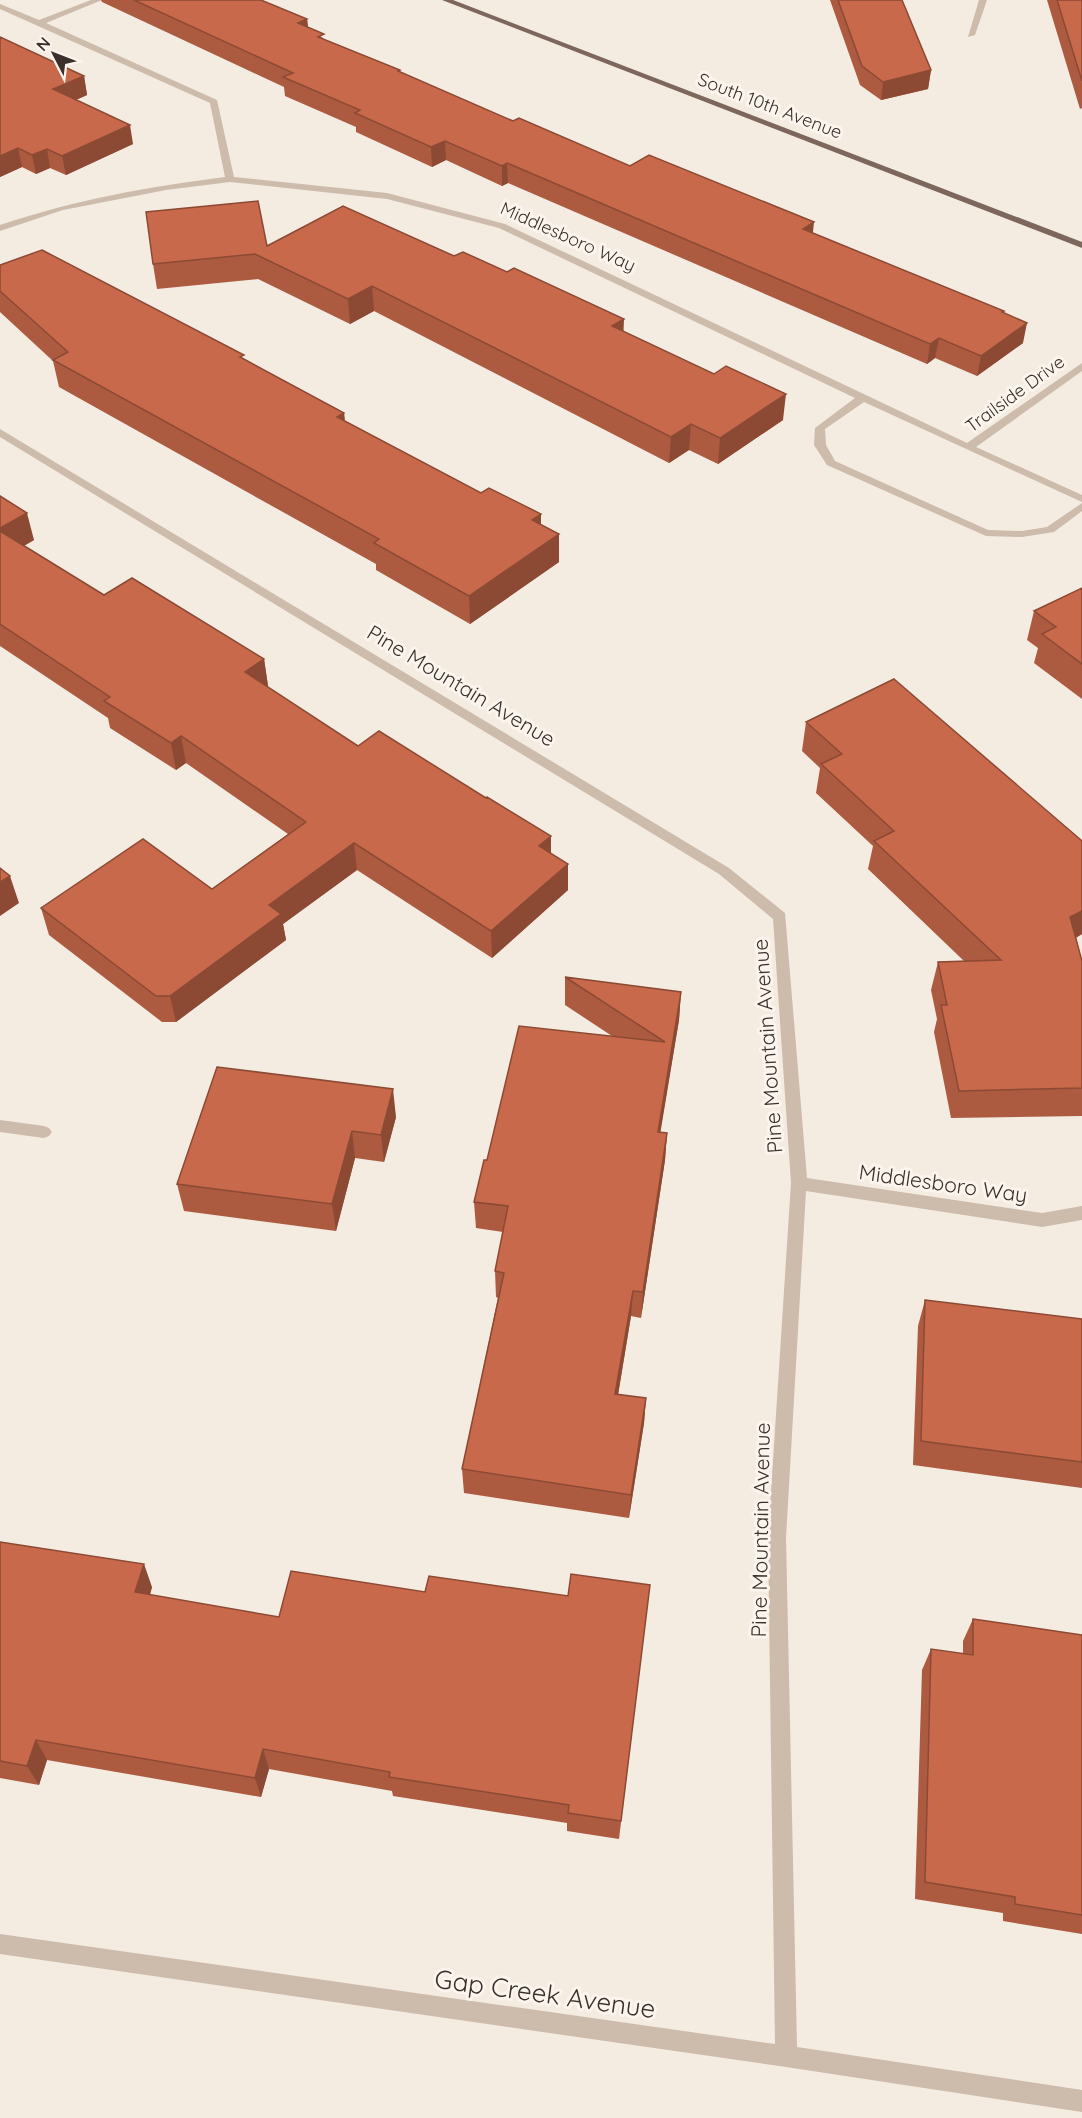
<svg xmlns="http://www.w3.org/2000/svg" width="1082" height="2118" viewBox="0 0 1082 2118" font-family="Quicksand,sans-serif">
<rect width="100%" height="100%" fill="#f4ebe1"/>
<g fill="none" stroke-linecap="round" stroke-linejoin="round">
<path fill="#cdbbac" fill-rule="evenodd" d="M91,0H102L46,23L217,100L234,177L387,193L505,224L967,443L1082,363V371L976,447L1082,495V502L864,402L825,429L826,445L835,461L988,530L1022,531L1047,527L1082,503V511L1054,532L1022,537L986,536L827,465L814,445L815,428L855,398L499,228L387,199L230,182L166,190L63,210L0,231V225C75,200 146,187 225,177L210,103L0,9V4L39,20Z
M979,0H987L975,35L968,37Z
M0,429L729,868L785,913L807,1178L1042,1213L1082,1206V1220L1042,1227L806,1191L786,1538L797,2047L1082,2090V2112L786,2067L0,1954V1934L775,2044L768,1538L791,1183L773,919L719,874L0,437Z
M0,1120L44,1126L49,1128L52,1132L49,1136L44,1138L0,1132Z"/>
<path fill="#7d675c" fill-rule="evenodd" d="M442,0H453L1082,242V248Z"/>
</g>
<path fill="#ac5a40" d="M101,0H261L307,19L308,27L324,39L513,121L630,166L813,233L1004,313L1023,343L977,376L935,358L927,364L508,183L502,186L446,160L432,167L356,132V127L285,96L284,87L102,2Z
M830,0H902L931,70L928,89L881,100L860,85Z
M1047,0H1082V108L1080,109Z
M0,37L84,76L87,95L76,100L133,144L66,175L50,168L36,174L22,167L0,177Z
M267,246L454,256L623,332L783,420L718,464L689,450L669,463L374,311L350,324L258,279L157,289L153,264Z
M0,265L244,359L344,413L345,421L559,534V562L470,624L376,570V564L59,387L53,361L0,312Z
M0,496L34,540L24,546L104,595L264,659L268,686L267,687L358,746L486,798L551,836V853L568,864V890L492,958L357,870L283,924L286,940L176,1022H162L49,935L41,908L212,889L288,834L186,763L176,770L110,728L108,718L0,646Z
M1082,588V699L1034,663L1038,648L1027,640L1034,611Z
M806,722L1082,934L1076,938L1082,961V1116L951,1118L934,1032L937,1019L931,990L938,962L964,961L868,869L873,846L816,793L820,768L802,751Z
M565,977L681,992L679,1020L660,1132L667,1133L665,1160L641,1318L631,1316L618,1395L646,1398L644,1423L629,1518L464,1493L462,1469L498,1298L496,1297L495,1271L503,1232L476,1228L474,1202L487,1160L612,1036L565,1005Z
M396,1117L384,1162L355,1158L336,1231L184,1211L177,1184Z
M925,1300L1082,1319V1488L913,1465L918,1326Z
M0,1542L152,1587L150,1595L279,1617L425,1592L568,1596L650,1585L619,1839L567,1831V1823L393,1796L392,1791L269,1769L261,1797L47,1760L39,1785L0,1778Z
M973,1619L1082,1635V1934L1003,1921V1913L915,1899L922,1670L931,1649L963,1654V1641Z"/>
<path fill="#8c4a34" d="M307,19L309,37L298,23Z
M931,70L928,89L881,100L883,82Z
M84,76L87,95L57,108L53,89Z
M130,125L133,144L66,175L62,156Z
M445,141L446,160L432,167L431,147Z
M18,148L22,167L0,177V156Z
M47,149L50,168L36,174L32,155Z
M507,163L508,183L502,186V166Z
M814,222L812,242L803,229Z
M372,286L374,311L350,324L348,299Z
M624,319L623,345L612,326Z
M1027,323L1023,343L977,376L981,356Z
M939,338L935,358L927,364L930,344Z
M786,394L783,420L718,464L720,438Z
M344,413L346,440L337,417Z
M691,424L689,450L669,463L671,437Z
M27,513L34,540L5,556L0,538V528Z
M541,514V542L532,520Z
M559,534V562L470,624L469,596Z
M264,659L268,686L249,699L245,672Z
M181,736L186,763L176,770L171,743Z
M551,836V863L539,846Z
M354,843L357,870L283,924L286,940L176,1022L170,996L269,905Z
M568,864V890L492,958L491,931Z
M10,876L19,903L0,916V882Z
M1082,911V934L1061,945L1070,917Z
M681,992L679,1020L656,1159L658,1132Z
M393,1089L396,1117L384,1162L381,1135Z
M352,1131L355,1158L336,1231L332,1204Z
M667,1133L665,1160L641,1318L643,1292Z
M633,1291L631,1316L614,1419L615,1394Z
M646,1398L644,1423L629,1518L631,1495Z
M144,1564L152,1587L144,1614L135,1592Z
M36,1740L47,1760L39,1785L27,1766Z
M263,1749L269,1769L261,1797L255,1778Z"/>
<path fill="#c8694b" stroke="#8c4a34" stroke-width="1.5" d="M134,0H261L307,19L298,23L324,34L318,37L400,70L398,71L513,121L519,118L630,166L649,155L814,222L803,229L1004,311L1002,312L1027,323L981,356L939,338L930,344L507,163L502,166L445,141L431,147L355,113L360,110L283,77L293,73Z
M838,0H902L931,70L883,82L862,66Z
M1057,0H1082V81Z
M0,37L84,76L53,89L130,125L62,156L47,149L32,155L18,148L0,156Z
M258,201L267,246L343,206L454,256L463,252L507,272L514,268L624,319L612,326L714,374L726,366L786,394L720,438L691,424L671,437L372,286L348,299L255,254L153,264L146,212Z
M42,250L244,355L240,357L344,413L337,417L481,493L489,488L541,514L532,520L559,534L469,596L374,543L379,539L53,360L68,352L0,291V265Z
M0,496L27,513L0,528Z
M0,531L104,595L132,578L264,659L245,672L358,746L379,731L486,798L487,797L551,836L539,846L568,864L491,931L354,843L269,905L281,914L170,996H156L41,908L143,839L212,889L306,822L181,736L171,743L104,701L110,697L0,624Z
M1082,588V664L1042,634L1056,627L1034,611Z
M894,679L1082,841V911L1070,917L1082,961V1088L959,1091L941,1005H947L938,962L1001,960L874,841L894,831L821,764L842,754L806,722Z
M0,868L10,876L0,882Z
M565,977L681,992L658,1132L667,1133L643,1292L633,1291L615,1394L646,1398L631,1495L462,1469L504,1273L495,1271L508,1206L474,1202L484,1160H487L519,1026L665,1042Z
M217,1067L393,1089L381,1135L352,1131L332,1204L177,1184Z
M925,1300L1082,1319V1462L921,1441Z
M0,1542L144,1564L135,1592L279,1617L291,1571L425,1592L429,1576L568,1596L571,1574L650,1585L621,1821L568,1813L569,1805L389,1777L390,1772L263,1749L255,1778L36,1740L27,1766L0,1761Z
M973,1619L1082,1635V1915L1015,1904V1897L925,1882L931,1649L973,1655Z"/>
<g text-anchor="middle" stroke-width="6" stroke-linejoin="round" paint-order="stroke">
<g font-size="18" fill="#3b302b" stroke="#fbf5ee">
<text transform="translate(770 106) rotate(21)" y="6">South 10th Avenue</text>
<text transform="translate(568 237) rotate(24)" y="6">Middlesboro Way</text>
<text transform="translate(1015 394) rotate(-36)" y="6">Trailside Drive</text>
</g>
<g font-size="21" fill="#3b302b" stroke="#fbf5ee">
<text transform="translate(461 686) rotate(31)" y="7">Pine Mountain Avenue</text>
<text transform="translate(768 1046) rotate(-94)" y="7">Pine Mountain Avenue</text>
<text transform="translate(943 1184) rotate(8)" y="7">Middlesboro Way</text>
<text transform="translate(761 1530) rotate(-89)" y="7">Pine Mountain Avenue</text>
</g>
<g font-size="26" fill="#3b302b" stroke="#fbf5ee">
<text transform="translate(545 1994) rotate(8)" y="9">Gap Creek Avenue</text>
</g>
</g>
<g transform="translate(54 54) rotate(312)" stroke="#fbf5ee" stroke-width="4.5" paint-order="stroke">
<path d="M0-4.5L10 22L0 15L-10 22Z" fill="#3b302b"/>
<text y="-9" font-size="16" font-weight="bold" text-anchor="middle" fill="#3b302b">N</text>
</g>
</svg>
